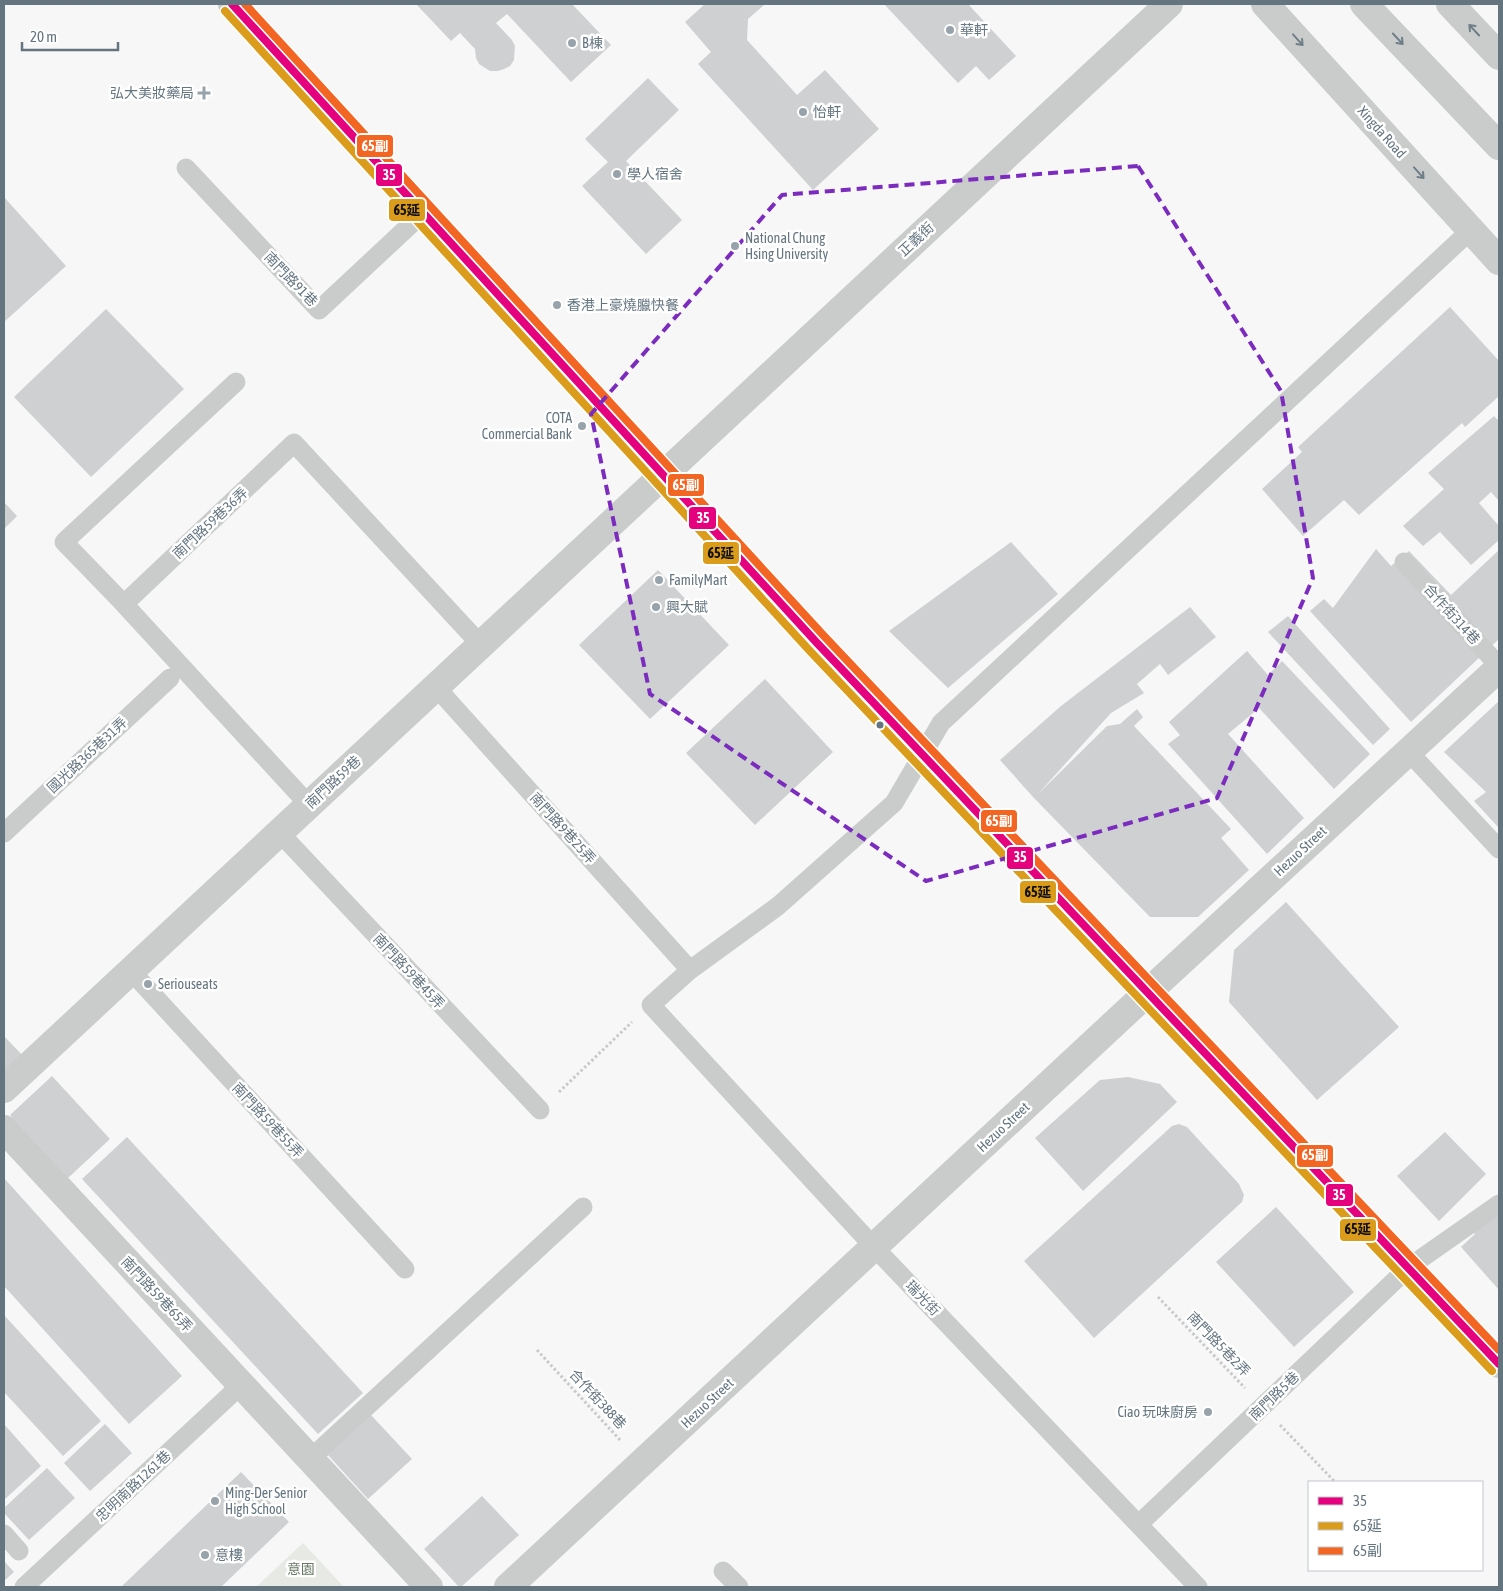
<svg xmlns="http://www.w3.org/2000/svg" width="1503" height="1591" viewBox="0 0 1503 1591" font-family="'Asap Condensed','Noto Sans TC',sans-serif">
<rect width="100%" height="100%" fill="#f7f7f7"/>
<path fill="#e6e9e4" d="M303,1543L344,1587H256Z"/>
<path fill="#ced0d1" d="M416,4H572L611,45L571,82L507,14L496,23L512,40L515,46L514,60L510,66L504,69L498,71H490L479,64L476,58L475,49L460,33L451,41Z
M705,4H765L748,19L747,40L797,95L825,70L879,129L813,190L698,64L711,52L685,22Z
M884,4H968L1016,56L989,80L976,66L958,83Z
M648,78L679,110L626,161L682,220L646,254L582,186L608,162L585,139Z
M4,197L66,266L4,322Z
M1450,307L1499,361V396L1465,427L1462,423L1359,515L1344,500L1303,536L1262,489L1302,452L1298,447Z
M106,309L184,389L91,477L14,397Z
M1494,416L1499,421V501L1491,492L1479,503L1499,526V540L1471,565L1440,532L1423,546L1403,526L1444,489L1428,473Z
M4,502L17,516L4,529Z
M1011,542L1058,594L948,688L889,631Z
M1376,549L1391,566L1409,551L1451,595L1499,550V639L1411,722L1310,611L1324,599L1333,608Z
M658,570L729,645L650,719L579,645Z
M1190,607L1216,637L1168,675L1160,664L1137,684L1144,693L1111,713L1038,794L1107,726L1120,724L1137,709L1143,717L1134,726L1231,829L1221,838L1249,870L1198,917H1150L1034,798L1000,760L1061,706Z
M1288,616L1390,729L1373,745L1268,632Z
M1247,651L1268,675L1282,661L1370,754L1334,789L1259,708L1228,734L1304,818L1267,854L1168,744L1180,735L1169,722Z
M765,679L833,752L755,825L686,753Z
M1499,701V828L1474,801L1486,792L1444,752Z
M1286,902L1399,1027L1317,1100L1229,1002L1234,950Z
M4,1036L23,1056L4,1073Z
M52,1076L110,1139L68,1178L10,1115Z
M1128,1077L1160,1084L1177,1102L1083,1191L1035,1138L1100,1080Z
M1179,1124L1187,1127L1239,1184L1244,1195L1242,1202L1094,1338L1024,1261L1172,1126Z
M1445,1132L1486,1174L1439,1221L1397,1176Z
M127,1137L363,1393L318,1434L82,1179Z
M4,1178L182,1376L129,1424L4,1286Z
M1276,1207L1354,1292L1294,1347L1216,1262Z
M1499,1212V1290L1461,1247L1475,1234L1471,1230Z
M4,1315L101,1421L63,1456L4,1392Z
M371,1415L412,1459L368,1499L328,1455Z
M4,1424L41,1466L4,1500Z
M105,1424L132,1453L90,1491L64,1463Z
M47,1468L75,1498L29,1540L4,1513V1508Z
M241,1472L289,1522L221,1587H121Z
M482,1496L519,1535L461,1587H459L424,1549Z
M4,1561L14,1572L4,1581Z"/>
<g fill="none" stroke-linecap="round" stroke-linejoin="round">
<path stroke="#c8c9ca" stroke-width="3" stroke-dasharray="2.5 2.5" stroke-linecap="butt" d="M559,1092L632,1022
M1158,1297L1245,1388
M537,1350L621,1441
M1280,1425L1335,1482"/>
<path stroke="#cacccc" stroke-width="19" d="M186,168L319,310L424,212
M1404,562L1499,666
M124,604L64,542L236,382
M436,687L690,970
M1408,751L1499,849
M309,805L124,604L294,443L481,645
M279,832L540,1110
M4,833L170,678
M131,971L405,1269
M310,1459L583,1207
M1139,1524L1409,1267L1499,1204
M4,1534L19,1551
M723,1571L739,1587
M24,1587L241,1385
M1198,1587L874,1247L651,1005L690,970L778,906L894,803L941,723L1471,230"/>
<path stroke="#cacccc" stroke-width="28" d="M232,4C456,246 675,493 901,733C1100,944 1302,1152 1499,1364
M4,1089L1169,4
M4,1129L429,1587
M508,1587L1147,993L1499,668"/>
<path stroke="#cacccc" stroke-width="28" d="M1265,4L1499,261
M1364,4L1499,146
M1450,4L1499,56"/>
<defs>
<path id="bus-1" d="M232,4L817,643L1499,1364"/>
<path id="bus-2" d="M225,11L809,650L1492,1371"/>
<path id="bus-3" d="M245,4L824,636L1499,1350"/>
</defs>
<use href="#bus-1" stroke="#fff" stroke-width="11"/>
<use href="#bus-2" stroke="#fff" stroke-width="11"/>
<use href="#bus-3" stroke="#fff" stroke-width="11"/>
<use href="#bus-1" stroke="#e5007d" stroke-width="8"/>
<use href="#bus-2" stroke="#da9c1a" stroke-width="8"/>
<use href="#bus-3" stroke="#f26522" stroke-width="8"/>
</g>
<defs><path id="oneway-shaft" d="M-6 0H5M1.5-3L5.5 0L1.5 3" fill="none" stroke-width="1.6" stroke-linecap="round" stroke-linejoin="round" transform="scale(1.25)"/></defs>
<g stroke="#6e7e88">
<use href="#oneway-shaft" transform="translate(1474 30) rotate(-133)"/>
<use href="#oneway-shaft" transform="translate(1398 39) rotate(47)"/>
<use href="#oneway-shaft" transform="translate(1298 40) rotate(48)"/>
<use href="#oneway-shaft" transform="translate(1419 173) rotate(48)"/>
</g>
<path fill="none" stroke="#7b2cbf" stroke-width="4" stroke-dasharray="10 6" stroke-linejoin="round" d="M1138,166L1281,391L1313,578L1217,798L926,881L650,694L591,414L782,195Z"/>
<g fill="#97a2aa" stroke="#fff" stroke-width="2">
<circle cx="950" cy="30" r="5"/>
<circle cx="572" cy="43" r="5"/>
<path d="M201.5 85.5h5v5h5v5h-5v5h-5v-5h-5v-5h5z"/>
<circle cx="803" cy="112" r="5"/>
<circle cx="617" cy="174" r="5"/>
<circle cx="735" cy="246" r="5"/>
<circle cx="557" cy="305" r="5"/>
<circle cx="582" cy="426" r="5"/>
<circle cx="659" cy="580" r="5"/>
<circle cx="656" cy="607" r="5"/>
<circle cx="148" cy="984" r="5"/>
<circle cx="1208" cy="1412" r="5"/>
<circle cx="215" cy="1501" r="5"/>
<circle cx="205" cy="1555" r="5"/>
</g>
<circle fill="#647580" stroke="#fff" stroke-width="2" cx="880" cy="725" r="4.5"/>
<g text-anchor="middle" stroke-width="5" stroke-linejoin="round" paint-order="stroke">
<g font-size="14" fill="#647580" stroke="#fff" text-anchor="start">
<text x="960" y="35">華軒</text>
<text x="582" y="48">B棟</text>
<text x="194" y="98" text-anchor="end">弘大美妝藥局</text>
<text x="813" y="117">怡軒</text>
<text x="627" y="179">學人宿舍</text>
<text x="745" y="243">National Chung<tspan x="745" dy="16">Hsing University</tspan></text>
<text x="567" y="310">香港上豪燒臘快餐</text>
<text x="572" y="423" text-anchor="end">COTA<tspan x="572" dy="16">Commercial Bank</tspan></text>
<text x="669" y="585">FamilyMart</text>
<text x="666" y="612">興大賦</text>
<text x="158" y="989">Seriouseats</text>
<text x="1198" y="1417" text-anchor="end">Ciao 玩味廚房</text>
<text x="225" y="1498">Ming-Der Senior<tspan x="225" dy="16">High School</tspan></text>
<text x="215" y="1560">意樓</text>
</g>
<g font-size="14" fill="#647580" stroke="#fff">
<text transform="translate(1382 132) rotate(48)" y="5">Xingda Road</text>
<text transform="translate(916 239) rotate(-43)" y="5">正義街</text>
<text transform="translate(291 279) rotate(46)" y="5">南門路91巷</text>
<text transform="translate(210 523) rotate(-43)" y="5">南門路59巷36弄</text>
<text transform="translate(1452 614) rotate(48)" y="5">合作街314巷</text>
<text transform="translate(87 755) rotate(-43)" y="5">國光路365巷31弄</text>
<text transform="translate(333 782) rotate(-43)" y="5">南門路59巷</text>
<text transform="translate(563 828) rotate(48)" y="5">南門路9巷25弄</text>
<text transform="translate(1300 851) rotate(-43)" y="5">Hezuo Street</text>
<text transform="translate(409 971) rotate(47)" y="5">南門路59巷45弄</text>
<text transform="translate(268 1120) rotate(47)" y="5">南門路59巷55弄</text>
<text transform="translate(1003 1127) rotate(-43)" y="5">Hezuo Street</text>
<text transform="translate(157 1294) rotate(47)" y="5">南門路59巷65弄</text>
<text transform="translate(923 1298) rotate(46)" y="5">瑞光街</text>
<text transform="translate(1219 1344) rotate(46)" y="5">南門路5巷2弄</text>
<text transform="translate(1274 1396) rotate(-44)" y="5">南門路5巷</text>
<text transform="translate(598 1399) rotate(47)" y="5">合作街388巷</text>
<text transform="translate(707 1403) rotate(-43)" y="5">Hezuo Street</text>
<text transform="translate(133 1486) rotate(-43)" y="5">忠明南路1261巷</text>
</g>
<g font-size="14" fill="#677863" stroke="#fff">
<text x="301" y="1574">意園</text>
</g>
</g>
<g stroke="#fff" stroke-width="2">
<rect x="356" y="134" width="38" height="24" rx="5" fill="#f26522"/>
<rect x="375" y="163" width="28" height="24" rx="5" fill="#e5007d"/>
<rect x="388" y="198" width="38" height="24" rx="5" fill="#da9c1a"/>
<rect x="667" y="473" width="38" height="24" rx="5" fill="#f26522"/>
<rect x="688" y="506" width="29" height="24" rx="5" fill="#e5007d"/>
<rect x="702" y="541" width="38" height="24" rx="5" fill="#da9c1a"/>
<rect x="980" y="809" width="38" height="24" rx="5" fill="#f26522"/>
<rect x="1006" y="846" width="28" height="24" rx="5" fill="#e5007d"/>
<rect x="1019" y="880" width="38" height="24" rx="5" fill="#da9c1a"/>
<rect x="1296" y="1144" width="38" height="24" rx="5" fill="#f26522"/>
<rect x="1325" y="1183" width="29" height="24" rx="5" fill="#e5007d"/>
<rect x="1339" y="1218" width="38" height="24" rx="5" fill="#da9c1a"/>
</g>
<g font-size="14" text-anchor="middle" font-weight="bold" fill="#fff">
<text x="375" y="151">65副</text>
<text x="389" y="180">35</text>
<text x="686" y="490">65副</text>
<text x="703" y="523">35</text>
<text x="999" y="826">65副</text>
<text x="1020" y="862">35</text>
<text x="1315" y="1160">65副</text>
<text x="1339" y="1200">35</text>
</g>
<g font-size="14" text-anchor="middle" font-weight="bold" fill="#111">
<text x="407" y="215">65延</text>
<text x="721" y="558">65延</text>
<text x="1038" y="897">65延</text>
<text x="1358" y="1234">65延</text>
</g>
<rect width="1503" height="1591" fill="none" stroke="#647580" stroke-width="10"/>
<rect x="1308" y="1481" width="175" height="90" fill="#ffffff" stroke="#c1c8cc"/>
<rect x="1318" y="1497" width="25" height="8" fill="#e5007d" stroke="#c1c8cc"/>
<text x="1353" y="1506" font-size="15" fill="#647580">35</text>
<rect x="1318" y="1522" width="25" height="8" fill="#da9c1a" stroke="#c1c8cc"/>
<text x="1353" y="1531" font-size="15" fill="#647580">65延</text>
<rect x="1318" y="1547" width="25" height="8" fill="#f26522" stroke="#c1c8cc"/>
<text x="1353" y="1556" font-size="15" fill="#647580">65副</text>
<path d="M22 42v8h96v-8" fill="none" stroke="#647580" stroke-width="2.5"/>
<text x="30" y="42" font-size="15" fill="#647580" stroke="#ffffff" stroke-width="4" paint-order="stroke">20 m</text>
</svg>
